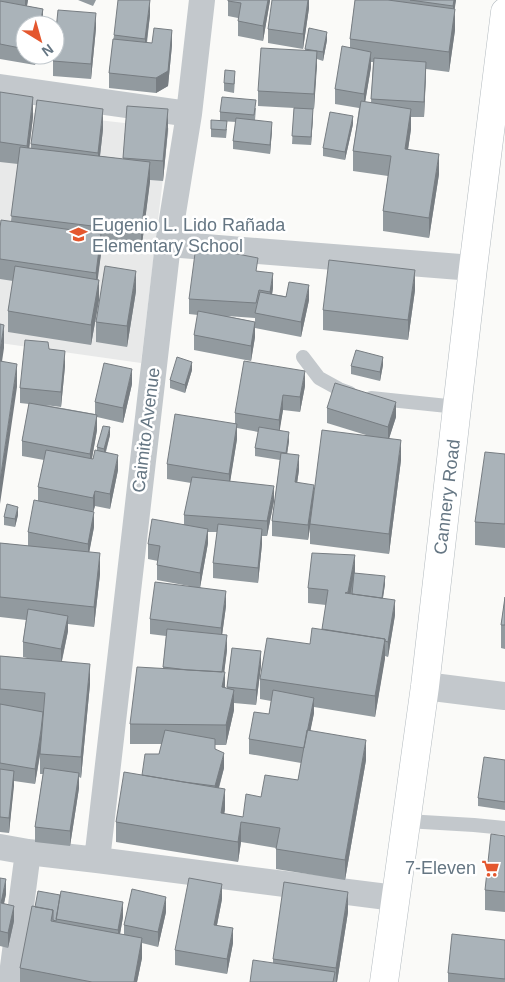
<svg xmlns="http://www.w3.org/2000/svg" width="505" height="982" viewBox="0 0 505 982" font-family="Helvetica,sans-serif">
<rect width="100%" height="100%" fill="#fafaf8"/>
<path fill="#e8e9e9" d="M0,109L169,128L141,363L0,343Z"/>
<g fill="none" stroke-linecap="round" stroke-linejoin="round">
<defs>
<path id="secondary" d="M384,982L425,686L473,268L505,12"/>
</defs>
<use href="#secondary" stroke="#b3babf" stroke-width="29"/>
<path stroke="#c3c8cc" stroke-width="14" d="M303,357L319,378L339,389L350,393
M371,398L457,407
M406,821L474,825L505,828"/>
<path stroke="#c3c8cc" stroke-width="26" d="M0,87L189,114
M168,244L473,268
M0,847L28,852L97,860L395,898
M97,860L168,244L189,114L202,0
M11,982L28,852"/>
<path stroke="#c3c8cc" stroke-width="28" d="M425,686L505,696"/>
<use href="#secondary" stroke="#fff" stroke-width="28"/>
</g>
<path fill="#929a9f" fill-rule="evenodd" d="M0,0H28L27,6L43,9V25H25V55H37L35,65L0,59Z
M78,0H96L93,6Z
M228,0H270L263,41L238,36V18L228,16Z
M309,0V8L303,49L268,43V29Z
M355,0H456L454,9L455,30L449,72L426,69L424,117H411V129L408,150L439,174L429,238L383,231V211L388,176L353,171V151L359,108L335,104V89L350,48V39ZM371,62H373L371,103L365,102L371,67Z
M150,15L147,43L172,45L168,86L156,93L109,88V73L114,35Z
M96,28L91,79L53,76V61Z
M309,28L327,40L323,61L317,59L314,109H310L313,117L311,145L292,144L294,108L258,106V91L305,50Z
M235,79L234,93L224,91V83Z
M0,92L33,117L29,148H31V144L103,129L100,156L123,159L127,106L168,129L163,181L150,180L141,252L101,247V254L97,279L99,300L91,345L8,332V311L13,281L0,279V228L11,221L18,164L0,162Z
M256,108L255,120L272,130L270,154L233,149V141L236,122L220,121V112Z
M353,124L345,160L323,156V148Z
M211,129H227L226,138L211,137Z
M258,271L273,288L272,294L309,300L301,337L255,328V337L251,361L194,350V335L198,315L189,314V299ZM227,316L255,318V322Z
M415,290L408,340L323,330V310Z
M136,291L127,347L96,342V322Z
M49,349L65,366L61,407L45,405L95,414V402L132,384L123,423L97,417V430L92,459H93L97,450V447L110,435L106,452L118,470L110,509L95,506L93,512L94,527L89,552L100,574L94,627L68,624V631L62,661L90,684L81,778L79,777V788L70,846L35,842V827L43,774H40V756L35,784L14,781L9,833L0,832V656L31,659L23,657V642L26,620L0,617V543L28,546V532L38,501V487L44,460L22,456V441L29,404L20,403V388Z
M383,365L380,381L351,374V366Z
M192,370L185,393L170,388V380Z
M305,386L300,412L283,410L279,431L289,441L287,454L299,470L297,483L314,496L366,435L327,423V408L396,417L389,438L401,460L389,554L310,544V528L308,540L272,536V521L280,460L255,456V448L258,432L237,428V439L230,481L274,501L267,536H262V544L258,583L213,578V563L217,532H208V543L200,587L226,606L222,635L227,650L224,672L225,687L227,688L232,648L261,666L256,705L234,703V710L226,745H215V749L224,768L219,788L225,809L224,814L243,817L261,797L298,780L301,763L249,754V739L269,714L271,701L260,699V679L310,644L322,629L326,605L308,603V588L355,570V573L385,584L383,598L395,615L388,657L385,656L375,717L314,707V713L310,731L366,760L345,880L276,869V848L241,842L238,862L116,842V822L142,775L159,754L162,744H130V724L163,668L166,636L150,634V619L189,586L157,580V565L158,561L148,559V544L184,524V515L191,483L167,479V464L235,423V413Z
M505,454V548L475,545V522Z
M18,515L15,527L4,525V517Z
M505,597V649L501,648V625Z
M505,760V810L478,806V798Z
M505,836V912L485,910V890Z
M0,878L6,894L4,903L14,921L8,948L0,946Z
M222,899L217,925L233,943L227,974L175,965V950Z
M35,907L123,917L120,934L124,935V925L166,912L158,947L142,943V958L137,982H20V968Z
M348,912L337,982H250L273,963V959Z
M505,940V982H448V973Z"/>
<path fill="#777d82" d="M25,0H28L25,16Z
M150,0V15L145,54V39Z
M268,0H270V1L263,41V26Z
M308,0H309V8L303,49V34Z
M454,0H456L453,21V6Z
M43,9V25H40Z
M455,9V30L449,72V52Z
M96,13V28L91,79V64Z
M172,30V45L168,86L156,93V78Z
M327,32V40L323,61V52Z
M317,51V66L314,109V94Z
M371,52V67L364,109V94Z
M35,55H37L35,65Z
M426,62V77L424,117V102Z
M33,97V117L27,166V146Z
M103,109V129L98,173V153Z
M168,109V129L163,181V161Z
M313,109V117L311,145V137Z
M411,109V129L405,169V149Z
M353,116V124L345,160V152Z
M272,122V130L270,154V145Z
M439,154V174L429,238V218Z
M150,162V182L141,252V232Z
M101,234V254L96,293V273Z
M415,270V290L408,340V320Z
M136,271V291L127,347V326Z
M273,273V288L270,307V292Z
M99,280V300L91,345V325Z
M309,285V300L301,337V322Z
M255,322V337L251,361V346Z
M4,325V348L0,375V351Z
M65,351V366L61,407V392Z
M383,357V365L380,381V372Z
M192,362V370L185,393V385Z
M17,364V387L0,504V481Z
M132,369V384L123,423V408Z
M305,371V386L300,412V397Z
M283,395V410L279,435V420Z
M396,402V417L388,442V427Z
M97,415V430L90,468V454Z
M237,424V439L229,489V474Z
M110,427V435L104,457V449Z
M289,432V441L286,461V453Z
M401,440V460L389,554V534Z
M118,455V470L110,509V494Z
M299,455V470L295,497V482Z
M314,485V500L308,540V525Z
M274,486V501L267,536V521Z
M95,491V506L93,513V498Z
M18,507V515L15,527V519Z
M94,512V527L88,559V544Z
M208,529V543L200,588V573Z
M262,529V544L258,583V568Z
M100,553V574L94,627V607Z
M355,555V570L348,607V592Z
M385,576V584L381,610V602Z
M226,591V606L221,643V628Z
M395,600V615L388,657V642Z
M68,616V631L61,664V649Z
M227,635V650L223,682L225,672V692L222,707V674Z
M385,639V659L375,717V696Z
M261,651V666L256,705V690Z
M90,664V684L81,778V757Z
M234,690V710L226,745V725Z
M314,698V713L304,763V748Z
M42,726V741L35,784V769Z
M366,740V760L345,880V860Z
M224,753V768L215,801V786Z
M14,771V786L9,833V818Z
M79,773V788L70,846V831Z
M225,789V809L221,833V813Z
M241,822V842L238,862V842Z
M6,879V894L1,918V903Z
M222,884V899L214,940V925Z
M348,892V912L337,982H336V968Z
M166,897V912L158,947V932Z
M123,902V917L118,945V930Z
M14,906V921L8,948V933Z
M233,928V943L227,974V959Z
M142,938V958L137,982H134Z"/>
<path fill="#aab3b9" stroke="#777d82" d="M118,0H150L145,39L114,35Z
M228,0H268L263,26L238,21L241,3L228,1Z
M272,0H308L303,34L268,29Z
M355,0H388L455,9L449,52L350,39Z
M410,0H454L453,6Z
M0,1L43,9L40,25H25V49L0,44Z
M58,10L96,13L91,64L53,61L54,55H55V40Z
M154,28L172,30L168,71L156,78L109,73L113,39L152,43Z
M309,28L327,32L323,52L305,49Z
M342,46L371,52L364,94L335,89Z
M261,48L317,51L314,94L258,91Z
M374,58L426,62L424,102L371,99Z
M225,70L235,71L234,84L224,83Z
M0,92L33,97L27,146L0,142Z
M222,97L256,100L254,115L220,112Z
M37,100L103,109L98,153L31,144Z
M361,101L411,109L405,149L439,154L429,218L383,211L391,156L353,151Z
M127,106L168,109L163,161L123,158Z
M294,108L313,109L311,137L292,136Z
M330,112L353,116L345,152L323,148Z
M236,118L272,122L270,145L233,141Z
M211,120L227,121L226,130L211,129Z
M20,147L150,162L141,232L11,216Z
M1,220L101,234L96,273L0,259V228Z
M196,246L258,258L256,271L273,273L270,292L259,290L256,303L189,299Z
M329,260L415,270L408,320L323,310Z
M15,266L99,280L91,325L8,311Z
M105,266L136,271L127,326L96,322Z
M289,282L309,285L301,322L255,313L260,292L286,297Z
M198,311L255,322L251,346L194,335Z
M0,324L4,325L0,351Z
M25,340L48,342L49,349L65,351L61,392L20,388Z
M356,350L383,357L380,372L351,366Z
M177,357L192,362L185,385L170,380Z
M0,361L17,364L0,481Z
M244,361L305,371L300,397L283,395L279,420L235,413Z
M104,363L132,369L123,408L95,402Z
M335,383L396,402L388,427L327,408Z
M29,403L97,415L90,454L22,441Z
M175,414L237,424L229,474L167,464Z
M103,426L110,427L104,449L97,447Z
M259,427L289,432L286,453L255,448Z
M322,430L401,440L389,534L310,524Z
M46,450L93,459L95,450L118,455L110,494L95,491L93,498L38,487Z
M485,452L505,454V524L475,522Z
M281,453L299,455L295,482L314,485L308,525L272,521Z
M192,477L274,486L267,521L184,515Z
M34,500L94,512L88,544L28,532Z
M7,504L18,507L15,519L4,517Z
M152,519L208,529L200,573L157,565L160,546L148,544Z
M218,524L262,529L258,568L213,563Z
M0,543L100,553L94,607L0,597Z
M312,553L355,555L348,592L345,593L395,600L388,642L385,641V639L322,629L328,590L308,588Z
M354,573L385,576L382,598L352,594Z
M155,582L226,591L221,628L150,619Z
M505,597V625H501Z
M28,609L68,616L61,649L23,642Z
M312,628L385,639L375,696L260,679L267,638L310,644Z
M167,629L227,635L222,672L188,670L163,667Z
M232,648L261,651L256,690L227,687Z
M0,656L90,664L81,757L40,754L45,693L0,689Z
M137,667L225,672L222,687L234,690L226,725L130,724Z
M273,690L314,698L304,748L249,739L254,712L269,714Z
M0,704L43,712L41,730L35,769L0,763Z
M165,730L215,739V749L224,753L215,786L184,782L142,775L145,754H159Z
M307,730L366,740L345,860L276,849L280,828L241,822L238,842L116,822L124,772L225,789L221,813L243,817L246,794L261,797L265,775L298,780Z
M484,757L505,760V802L478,798Z
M44,768L79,773L70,831L35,827Z
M0,769L14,771L9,818L0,817Z
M491,834L505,836V892L485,890Z
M0,878L6,879L1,903L14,906L8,933L0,931Z
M189,878L222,884L214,925L233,928L227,959L175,950Z
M284,882L348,892L336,968L273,959Z
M132,889L166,897L158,932L124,925Z
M38,891L60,895L56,921L53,920V910L35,907Z
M61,891L123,902L118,930L56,919Z
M32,906L53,910L51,921L142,938L134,982H92L20,968Z
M452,934L505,940V979L448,973Z
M253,960L335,972L333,982H250Z"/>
<defs>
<symbol id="school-bare" viewBox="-9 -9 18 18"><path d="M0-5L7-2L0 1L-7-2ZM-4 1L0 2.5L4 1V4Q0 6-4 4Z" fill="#e4572e" stroke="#fff" stroke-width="2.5" paint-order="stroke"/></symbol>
<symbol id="supermarket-bare" viewBox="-9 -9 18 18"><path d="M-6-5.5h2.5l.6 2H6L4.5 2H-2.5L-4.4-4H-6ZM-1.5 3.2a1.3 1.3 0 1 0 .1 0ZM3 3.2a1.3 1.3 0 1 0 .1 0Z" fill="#e4572e" stroke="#fff" stroke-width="2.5" paint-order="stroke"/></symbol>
</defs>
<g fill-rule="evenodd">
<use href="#school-bare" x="66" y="222" width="25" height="25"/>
<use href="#supermarket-bare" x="478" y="856" width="25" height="25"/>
</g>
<g text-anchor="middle" stroke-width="5" stroke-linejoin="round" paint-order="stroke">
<g font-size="18" fill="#657683" stroke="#fff" text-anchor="start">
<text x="92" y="231">Eugenio L. Lido Rañada<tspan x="92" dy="21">Elementary School</tspan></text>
<text x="476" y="874" text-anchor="end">7-Eleven</text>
</g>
<g font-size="18" fill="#657683" stroke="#fff">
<text transform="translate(146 430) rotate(-83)" y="6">Caimito Avenue</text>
<text transform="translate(447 497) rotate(-83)" y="6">Cannery Road</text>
</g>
</g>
<g transform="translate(40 40) rotate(143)"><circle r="24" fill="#ffffff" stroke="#c1c8cd"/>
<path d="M0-4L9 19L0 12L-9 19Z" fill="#e4572e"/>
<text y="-8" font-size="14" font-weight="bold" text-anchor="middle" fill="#657683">N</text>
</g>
</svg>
